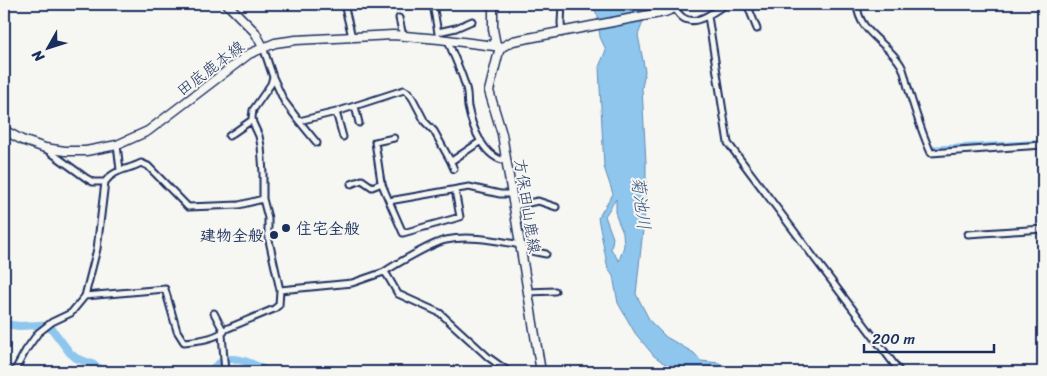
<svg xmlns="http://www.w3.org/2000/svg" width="1047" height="376" viewBox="0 0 1047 376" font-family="Sriracha,'Klee One',sans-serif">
<rect width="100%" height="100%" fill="#f6f6f2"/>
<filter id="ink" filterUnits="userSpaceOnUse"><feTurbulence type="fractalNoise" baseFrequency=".02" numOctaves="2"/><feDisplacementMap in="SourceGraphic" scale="10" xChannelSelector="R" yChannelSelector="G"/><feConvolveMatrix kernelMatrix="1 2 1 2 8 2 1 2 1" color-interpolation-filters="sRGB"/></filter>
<g filter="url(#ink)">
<path fill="#8fc6ed" stroke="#618ab4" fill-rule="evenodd" d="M592,4H650L638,35L645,71L642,88L646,163V202L636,294L650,321L666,337L694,353L701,361L719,363L737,372H677L654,356L635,333L618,303L613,276L608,269L598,218L613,194L604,167L599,67L606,50L600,37L598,17ZM616,199V216L623,233L624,246L619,261L611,249L613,238L605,216Z"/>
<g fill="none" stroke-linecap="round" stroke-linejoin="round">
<path stroke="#8fc6ed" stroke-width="4.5" d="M932,148L1043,142"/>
<path stroke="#8fc6ed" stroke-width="8" d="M4,324L19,326L40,325L52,329L70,353L76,358L92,364L106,372
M208,372C213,369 219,362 225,360C238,356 258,366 268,372"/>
<defs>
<path id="street" d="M344,4L352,37
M433,4L439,39
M747,4L757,29
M857,4C858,33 888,42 901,65C905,72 906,82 909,91C915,111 922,133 931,153L1043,145
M675,8C688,33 709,15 726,4
M708,16L728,143L900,372
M399,18L403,36
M438,32L456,28L472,21
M562,33L561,23L562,4
M448,40C453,56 462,72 466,88C468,94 467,101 468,107C472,127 484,159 507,161
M263,47L273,77L284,101L299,121L336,112L404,90L409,93L413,99L425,122L434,131L450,160H453L481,141
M355,106L359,123
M336,112L343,137
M299,121L317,143
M229,136L252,120
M394,138L375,142L381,182L389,201L469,187L500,194H512
M117,145L120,170
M46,149L86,178L93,182H105
M450,160L454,169
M351,184L362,180L372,187L382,183
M389,201L403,233L460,217L455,190
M514,206L538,201L556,207
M968,234L1043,229
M521,249L546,254
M384,272C396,264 434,242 446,240C471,235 496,241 521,245
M280,290L352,283L384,272L387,275L398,294L440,313L488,357L509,372
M528,292L555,291
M85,296L165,289L177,331L184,342C197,341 217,339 226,329L274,309L279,305L280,290L268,236V218L263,199V173L261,146L259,136L253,123L252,118L253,110L271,84L273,77
M214,313L224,332
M222,334L225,372
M14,372L26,350L38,333L52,322L71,313L85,296L97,249L105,182C114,169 128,170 141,163L148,166L188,207L239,205L263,199"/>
<path id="secondary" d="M227,4L255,32L263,47
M493,4V29L496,45
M4,130L22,140L45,148L65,151H86L117,145L148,131L249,54L275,43L296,40L393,35L439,39L502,47
M541,372L502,134L489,91L499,51L502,47L513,41L665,12L675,8L678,4"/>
</defs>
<use href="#street" stroke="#1b2f5e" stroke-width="9"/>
<use href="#secondary" stroke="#1b2f5e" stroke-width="11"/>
<use href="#street" stroke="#f6f6f2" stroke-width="5"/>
<use href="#secondary" stroke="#f6f6f2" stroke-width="8"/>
</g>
</g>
<g fill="#1b2f5e" stroke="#f6f6f2" stroke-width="2">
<circle cx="286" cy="228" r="5"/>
<circle cx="274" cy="235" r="5"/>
</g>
<g text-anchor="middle" stroke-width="4" stroke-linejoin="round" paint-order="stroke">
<g font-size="16" fill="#1b2f5e" stroke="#f6f6f2">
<text transform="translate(210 68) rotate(-37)" y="6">田底鹿本線</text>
<text transform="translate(528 206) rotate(81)" y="6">方保田山鹿線</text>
</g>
<g font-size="16" font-weight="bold" fill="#1b2f5e" stroke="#f6f6f2" text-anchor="start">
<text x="296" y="234">住宅全般</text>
<text x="264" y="241" text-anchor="end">建物全般</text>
</g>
<g font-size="18" font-style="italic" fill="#385582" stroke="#f6f6f2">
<text transform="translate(641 203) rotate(83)" y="6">菊池川</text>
</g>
</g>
<rect width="1047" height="376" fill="none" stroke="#f6f6f2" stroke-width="20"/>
<rect x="10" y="10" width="1027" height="356" fill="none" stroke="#1b2f5e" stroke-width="2" filter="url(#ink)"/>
<g transform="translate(48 48) rotate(231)" stroke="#f6f6f2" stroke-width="4" paint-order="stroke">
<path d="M0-4L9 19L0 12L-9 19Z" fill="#1b2f5e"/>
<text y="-8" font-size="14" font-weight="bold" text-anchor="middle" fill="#1b2f5e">N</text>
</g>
<path d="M864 344v8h130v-8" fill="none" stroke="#1b2f5e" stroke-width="2.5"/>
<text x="872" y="344" font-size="15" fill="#1b2f5e" stroke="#f6f6f2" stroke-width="4" paint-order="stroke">200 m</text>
</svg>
